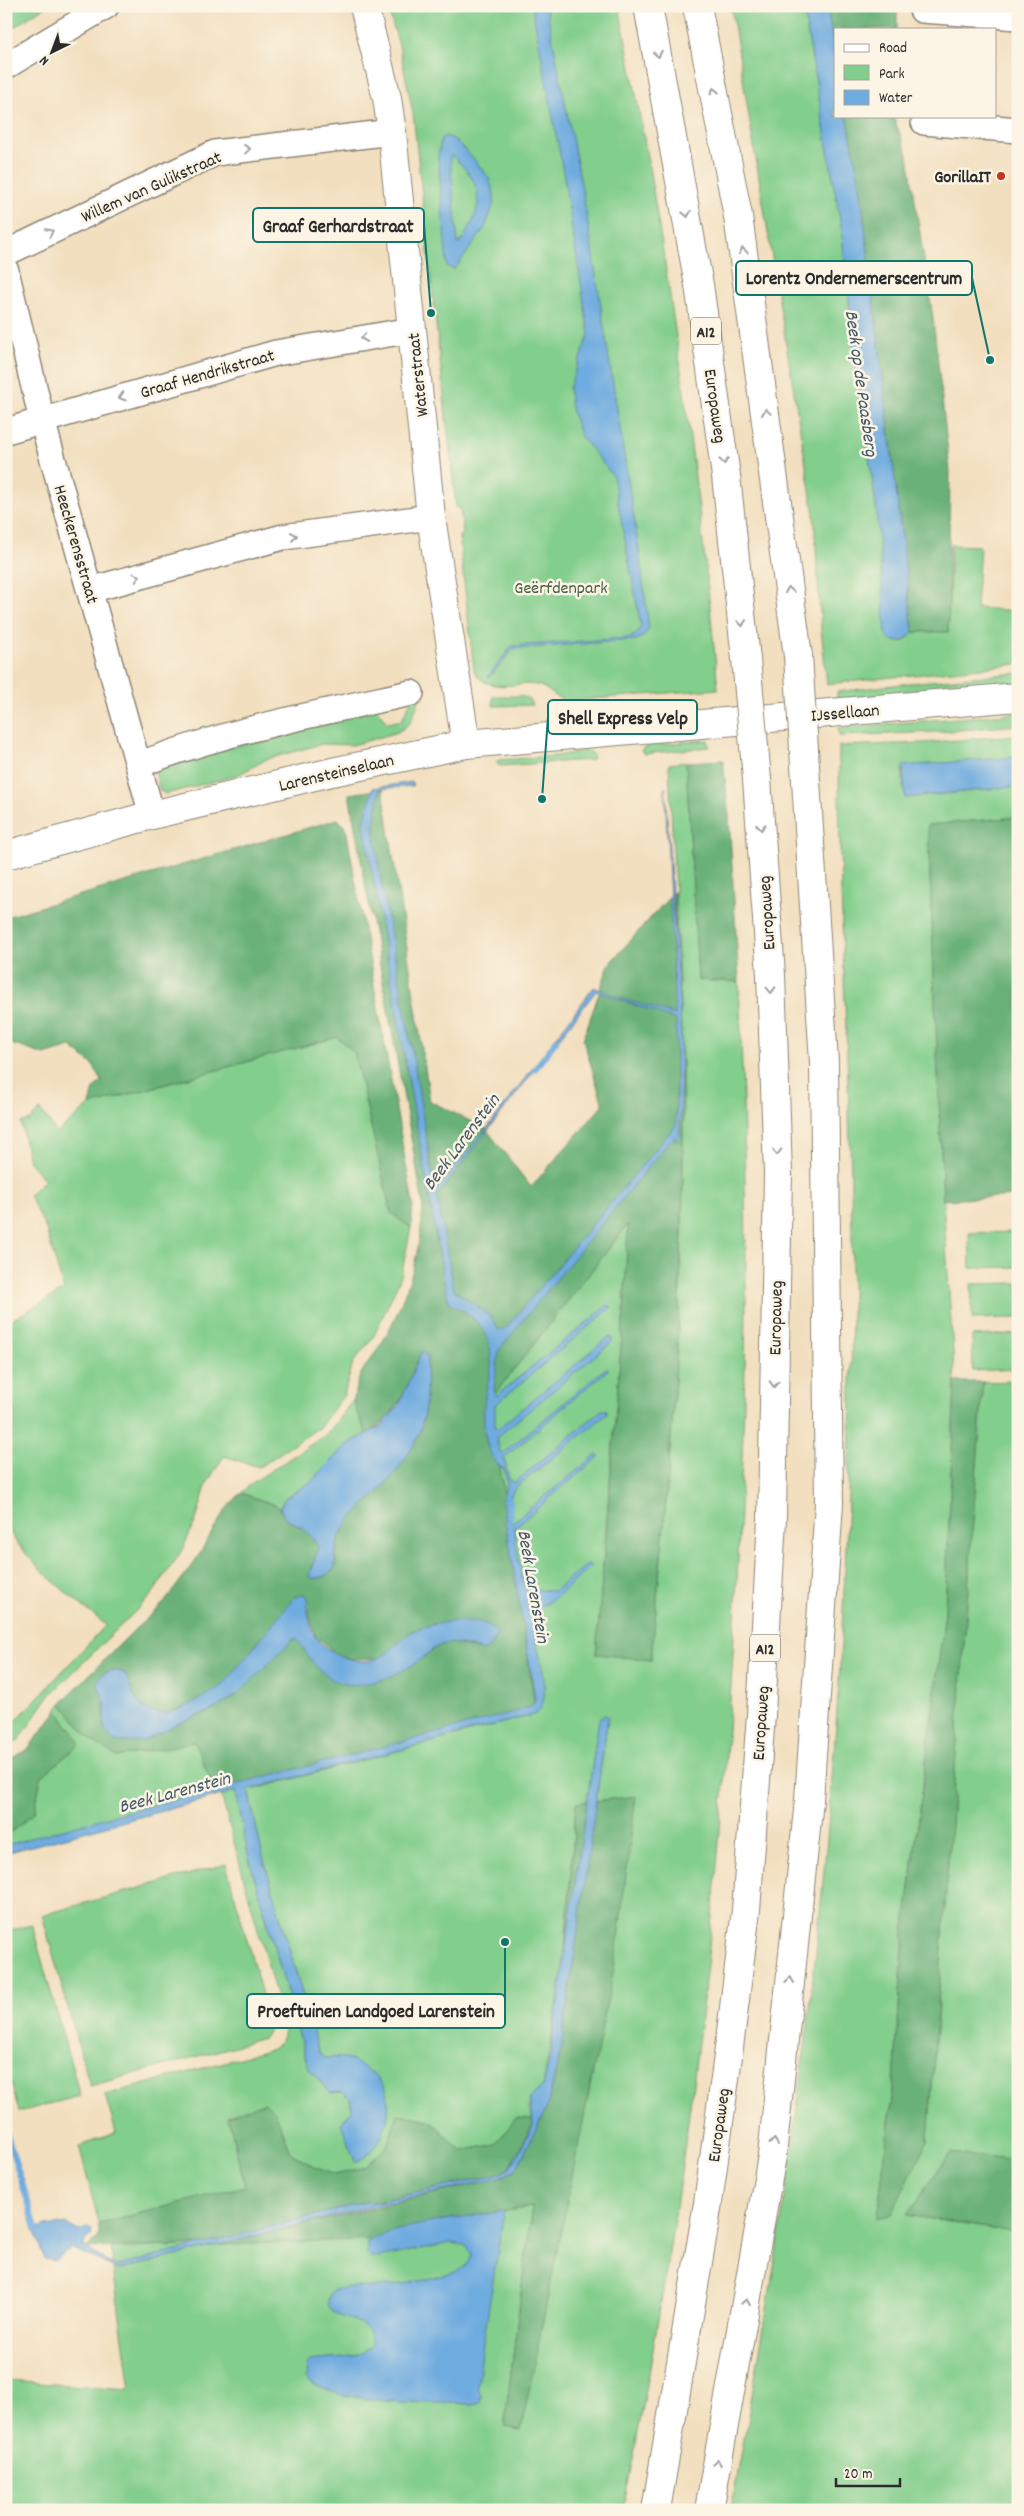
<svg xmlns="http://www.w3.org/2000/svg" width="1024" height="2516" viewBox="0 0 1024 2516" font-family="Dekko,sans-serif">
<rect width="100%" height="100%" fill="#fcf5e5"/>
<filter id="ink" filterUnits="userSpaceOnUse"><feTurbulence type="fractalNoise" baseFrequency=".02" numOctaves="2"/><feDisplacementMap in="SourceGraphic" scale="10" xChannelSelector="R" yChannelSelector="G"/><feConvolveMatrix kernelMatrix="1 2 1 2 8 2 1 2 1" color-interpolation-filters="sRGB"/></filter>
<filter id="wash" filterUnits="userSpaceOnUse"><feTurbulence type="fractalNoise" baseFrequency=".0096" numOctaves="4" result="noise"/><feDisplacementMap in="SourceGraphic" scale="20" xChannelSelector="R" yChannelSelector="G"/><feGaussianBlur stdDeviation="1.12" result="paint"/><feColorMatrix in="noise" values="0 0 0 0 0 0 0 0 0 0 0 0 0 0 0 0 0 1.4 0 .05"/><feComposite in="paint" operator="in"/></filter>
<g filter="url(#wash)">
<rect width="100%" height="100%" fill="#f2dfbf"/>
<path fill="#82ce8c" stroke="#567c5c" d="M6,6H46L10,30L6,25Z
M387,6H619C664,232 697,460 718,689L567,701C555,699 547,686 536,685C513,681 489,695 474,671L459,537L463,532L460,507L456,508L413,113L399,45Z
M731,6H803L841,225L855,358L876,505L891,641H905L913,632H948L951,545L980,546L976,608L1018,611V664L827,684L821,629L814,515Z
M1018,673V684L837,700V692L909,683Z
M419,684L425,686L410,723L398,732L353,745L322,744L267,759L238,775L166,794L160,791L154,767L377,709L387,723L402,720Z
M521,696L529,699L532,705L493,706V696Z
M1018,713V725L937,732L839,736L838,728Z
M1018,735V757L908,766L902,769L905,798L1018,786V817L928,825L943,1200L955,1382L945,1613L904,1934L894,2083L877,2218L928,2140L983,1382L1018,1381V2161L950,2153L907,2215L1018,2233V2510H731C752,2396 773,2282 789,2167C830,1882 850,1594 852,1306C854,1119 838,933 839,746L923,743Z
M708,740L709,747L644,754L641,750L650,745Z
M588,750L594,756L591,760L500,766L496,763L498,760L557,756Z
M686,762L698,980L739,982C743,1085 746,1188 746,1291C746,1373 742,1455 739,1537C725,1864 688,2189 623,2510H6V2381L130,2389L113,2268L119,2270L219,2245L373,2239L440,2221L532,2207L504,2427L521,2430L636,1797L596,1801L608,1717L599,1719L587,1802L576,1803L563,1975L543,2086L530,2098L529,2110L534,2119L516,2118L496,2144L462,2151L430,2120L398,2114L388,2146L365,2167L335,2175L314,2167L291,2153L282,2128L228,2118L245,2186L99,2224L79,2146L116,2133L105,2095L272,2049C285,2039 285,2033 282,2017L221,1795L236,1791L248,1854L309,2069L330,2093L343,2092L350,2099L352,2110L343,2119L387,2121V2098L334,2058H325L319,2053L262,1853L248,1790L536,1714L491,1406L494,1395L629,1223L624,1311L596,1654L651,1660C669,1480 685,1300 683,1120C682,1001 674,882 669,764Z
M337,1037L354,1052L391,1213L411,1228L401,1276L374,1336L353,1363L344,1395L320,1427L259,1467L224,1456L207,1483L196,1520L181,1552L151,1596L49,1696L18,1741L6,1748V1728H9L106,1625C82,1606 13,1552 6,1522C4,1511 4,1466 6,1454C10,1432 23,1418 6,1397V1323L64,1290L46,1229L29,1195L45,1180L29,1162L21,1123L30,1120L40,1110L57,1133L90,1105Z
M1018,1232V1267L970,1268L969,1233Z
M1018,1283V1318L972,1319L971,1284Z
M1018,1334V1369L973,1371L972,1336Z
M353,1400L366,1434L346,1445L311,1482L286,1497L280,1507L241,1493L252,1483L327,1434Z
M61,1703L89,1738L117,1757L194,1742L211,1780L215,1797L6,1850V1836L34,1813L41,1777L79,1745L78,1739L57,1711Z
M226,1864L269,2020C271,2028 268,2032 264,2038L90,2086L42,1915Z
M32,1925L80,2096L19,2112L6,2064V1931Z
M203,2245L119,2266L113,2265L111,2249Z"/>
<path fill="#69b178" stroke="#4a6e52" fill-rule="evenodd" d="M827,6H897V29H835V57Z
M847,116H893L908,155L933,318L950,471L948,632H913L860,185Z
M723,760L729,817L739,982L698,980L686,762Z
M383,789L430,1101L486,1129L531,1187L603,1105L583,1039L609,964L674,892C677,968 682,1044 683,1120C684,1300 669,1481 651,1660L596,1654L624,1311L628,1224L494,1395L491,1406L536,1714L255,1789L245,1785L215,1797L211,1780L194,1742L117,1757L89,1738L61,1703L133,1631L164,1603L195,1561L226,1509L241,1493L280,1507C281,1519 292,1522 302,1528C308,1532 313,1540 318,1545L316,1559L310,1569L315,1579L326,1576L335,1568C334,1526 354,1517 381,1489C395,1474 410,1455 418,1436C428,1412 426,1381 427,1356L424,1353C409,1383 398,1417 366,1434C363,1424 353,1408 354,1398C358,1369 370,1363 383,1341C407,1298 421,1253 423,1204L349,794ZM295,1597L309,1601L307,1606L315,1635L337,1655L353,1659L378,1658L393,1650L412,1631L432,1624L479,1622L493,1643L482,1651L452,1643L440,1645L417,1662L386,1679L362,1684L303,1648L297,1638L292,1640L238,1694L217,1708L177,1724L144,1741L104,1728L105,1672L118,1671L125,1673C130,1687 135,1705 149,1712C167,1720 211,1696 225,1683C248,1661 277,1624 295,1597Z
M1018,817V1196L943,1200L928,825Z
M338,819L346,828L413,1204L411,1228L391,1213L354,1052L337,1037L90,1105L94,1088L102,1081L92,1064L71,1047L44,1055L6,1042V917Z
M955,1382H983L928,2140L891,2215L877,2218L894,2083L904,1934L945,1613Z
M57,1711L78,1739L79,1745L41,1777L34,1813L6,1836V1762L27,1750Z
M636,1796L615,1963L521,2430L504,2427L532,2207L440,2221L373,2239L219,2245L500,2178L518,2166L547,2107L561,2050L596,1801Z
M587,1802L565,1958L576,1803Z
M265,2102L275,2112L291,2153L314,2167L335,2175L365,2167L387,2146L398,2114L430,2120L462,2151L496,2144L516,2118L534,2119V2122L510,2168L497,2175L375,2202H366L203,2245L87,2248L99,2237V2224L245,2186L228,2117Z
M950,2153L1018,2161V2233L907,2215Z"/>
<path fill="#6eabdf" stroke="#4c6b85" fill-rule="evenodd" d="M532,6H546L584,199L638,543L649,628L644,636L636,640L513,649L489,678L488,676L512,646L627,638L635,635L641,627L613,476L580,435L571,409L569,388L589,334L563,171Z
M803,6H827L835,57V116H847L860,185L913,632L904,641H891L886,635L876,505L855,358L841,225Z
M446,136L455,140L472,157L489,178L494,194V203L485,228L455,269L447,267L438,157L441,138ZM451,155C476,176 487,198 469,228C466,233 463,240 458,244L450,159Z
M1018,757V786L905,798L903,766Z
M412,782L413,786L380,789L374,824L380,874L412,1049L435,1192L488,1127L594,987L620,998L675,1015L665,787L681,1029L680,1136L675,1141V1136L668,1143L499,1350L494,1389L496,1396L608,1305L612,1307L495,1405V1426L497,1429L609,1337L612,1338V1342L496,1438L500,1452L503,1453L606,1368L609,1369L504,1458L509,1480L514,1483L602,1410H607V1414L515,1488C509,1495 506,1515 512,1523L596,1455L600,1456L514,1528L522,1578L529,1595L538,1590L554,1591L588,1564L591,1566L563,1592L546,1604L531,1608C529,1637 559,1692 536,1714L248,1790L262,1853L319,2053L325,2058C331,2058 339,2057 345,2058C351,2059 357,2063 362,2066C369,2071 377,2077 382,2084C398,2108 382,2153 355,2162L341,2123L352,2110L350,2099L343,2092L330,2093L309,2069L248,1854L236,1791L6,1853V1845C179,1795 355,1757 528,1708L534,1704L535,1697L502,1501L507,1483L504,1469C483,1458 482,1418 485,1396C487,1384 492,1370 491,1358C491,1346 486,1332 478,1323C471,1314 459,1309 450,1304L445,1287L365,832L364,821L373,788ZM596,991L676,1020V1125L505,1329L499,1331L491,1317L454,1290L437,1196Z
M421,1352L427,1356C426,1381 428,1412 418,1436C410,1455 395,1474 381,1489C354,1517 334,1526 335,1568C327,1575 319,1581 309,1577C311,1565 317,1558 318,1545L303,1528L284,1517L280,1507L286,1497L311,1482L346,1445L381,1426L399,1405Z
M302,1595L307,1596L309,1601L307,1606C309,1615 310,1628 315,1636C328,1654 358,1668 380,1657C393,1651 401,1638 413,1631C428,1623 473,1616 488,1625C491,1627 494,1631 497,1634L489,1648L482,1651C469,1647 454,1640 441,1645C432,1648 424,1658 416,1663C391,1678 352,1696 325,1675C313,1666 305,1650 296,1638L292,1640L238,1694L217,1708L177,1724L144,1741L114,1742L104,1728L106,1706L97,1683C102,1670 112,1669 125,1673L134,1696L141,1706L150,1712L167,1714L190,1705L223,1685L295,1597Z
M605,1715L608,1717L607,1723L561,2050L547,2107L518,2166L513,2171L500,2178L375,2206L119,2270L71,2248L54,2261L44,2259L36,2235L39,2228L45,2225L53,2227C68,2222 65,2224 79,2231L88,2227L92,2229L91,2235L83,2245L105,2261L119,2266L366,2202H375L497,2175L510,2168L533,2126C534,2118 529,2110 530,2098L543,2086L550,2055L599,1719Z
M504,2211L482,2350L478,2386L481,2396L480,2402L473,2404C433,2402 333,2406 306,2378L307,2365L311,2361C331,2357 358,2362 372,2345C370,2319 353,2323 336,2314C327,2309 326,2298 332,2291C346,2285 359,2288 374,2287C394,2286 449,2278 464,2267C469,2263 471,2259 472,2254L465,2245L450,2243L379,2258L371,2257L367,2253V2242C393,2225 471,2216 504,2211Z"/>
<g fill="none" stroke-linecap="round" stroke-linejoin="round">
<path stroke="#6eabdf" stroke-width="6" d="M535,1069L556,1041
M509,1524L510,1501
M6,2132L37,2231L44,2233"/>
</g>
</g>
<g filter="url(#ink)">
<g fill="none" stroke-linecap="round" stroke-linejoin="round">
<defs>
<path id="minor" d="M922,10L1018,17
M6,66L106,6
M924,122L1018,130
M6,253L215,153L392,132
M6,271L42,420L152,815
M6,431L276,353L412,330
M90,590L283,537L431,517
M138,765C226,731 319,713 411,693"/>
<path id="tertiary" d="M364,6L387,98L392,132L431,517L466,744"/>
<path id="secondary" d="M6,855L152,815L332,772L466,744L1018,697"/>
<path id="motorway" d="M648,6L699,285L726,476L746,659
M697,6L738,216L798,656
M656,2510L708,2203L728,2056L746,1910L761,1715L772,1519L778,1173L771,975L757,779
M709,2510L772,2156L809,1800L829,1503L824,1062L806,781"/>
</defs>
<use href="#minor" stroke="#8e8575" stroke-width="28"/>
<use href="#tertiary" stroke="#8e8575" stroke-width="30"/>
<use href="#secondary" stroke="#8e8575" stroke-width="30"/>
<use href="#motorway" stroke="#8e8575" stroke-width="30"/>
<use href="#minor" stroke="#fff" stroke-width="25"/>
<use href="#tertiary" stroke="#fff" stroke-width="28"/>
<use href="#secondary" stroke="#fff" stroke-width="28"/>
<use href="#motorway" stroke="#fff" stroke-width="28"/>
<defs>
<path id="motorway-bridge" d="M798,656L806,781
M746,659L757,779"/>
</defs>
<use href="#motorway-bridge" stroke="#8e8575" stroke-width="30" stroke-linecap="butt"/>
<use href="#motorway-bridge" stroke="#fff" stroke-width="28"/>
</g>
<defs><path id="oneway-chevron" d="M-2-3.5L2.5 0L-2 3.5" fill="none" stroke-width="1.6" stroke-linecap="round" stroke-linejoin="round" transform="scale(1.25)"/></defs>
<g stroke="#a0a0a0">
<use href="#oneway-chevron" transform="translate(658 54) rotate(79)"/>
<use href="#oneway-chevron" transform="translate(714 91) rotate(-101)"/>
<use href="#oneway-chevron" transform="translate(247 149) rotate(-7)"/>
<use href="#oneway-chevron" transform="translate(687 214) rotate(80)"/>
<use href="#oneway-chevron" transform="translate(50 232) rotate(-26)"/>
<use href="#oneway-chevron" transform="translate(743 251) rotate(-98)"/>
<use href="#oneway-chevron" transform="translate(364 338) rotate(171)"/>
<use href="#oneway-chevron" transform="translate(122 397) rotate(164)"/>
<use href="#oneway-chevron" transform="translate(766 412) rotate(-98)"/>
<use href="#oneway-chevron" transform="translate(724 461) rotate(82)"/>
<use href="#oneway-chevron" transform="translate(294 536) rotate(-8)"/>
<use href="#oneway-chevron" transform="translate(137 577) rotate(-15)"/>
<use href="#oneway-chevron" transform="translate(789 590) rotate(-98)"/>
<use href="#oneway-chevron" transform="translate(742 623) rotate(84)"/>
<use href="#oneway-chevron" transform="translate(761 827) rotate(86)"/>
<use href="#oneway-chevron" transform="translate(771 990) rotate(88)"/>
<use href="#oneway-chevron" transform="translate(777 1152) rotate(88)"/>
<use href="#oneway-chevron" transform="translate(774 1384) rotate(91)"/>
<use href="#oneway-chevron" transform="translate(790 1980) rotate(-84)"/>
<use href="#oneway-chevron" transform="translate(774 2142) rotate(-84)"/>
<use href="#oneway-chevron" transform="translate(746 2302) rotate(-80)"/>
<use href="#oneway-chevron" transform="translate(717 2462) rotate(-80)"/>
</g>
</g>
<circle fill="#c8321e" stroke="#fcf5e5" stroke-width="2" cx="1001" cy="176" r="5"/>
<g text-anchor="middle" stroke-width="5" stroke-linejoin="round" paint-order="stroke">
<g fill="#fcf5e5" stroke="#6a6863" stroke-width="1">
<rect x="691" y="317.5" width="30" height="27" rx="4"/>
<rect x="750" y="1634.5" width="30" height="27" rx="4"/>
</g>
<g font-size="16" font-weight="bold" fill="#2b2b2b">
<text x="706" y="337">A12</text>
<text x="765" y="1654">A12</text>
</g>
<g font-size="18" font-weight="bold" fill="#2b2b2b" stroke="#fcf5e5" text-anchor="end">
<text x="991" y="182">GorillaIT</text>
</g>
<g font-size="18" fill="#2b2b2b" stroke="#fcf5e5">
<text transform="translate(151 186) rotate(-24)" y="6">Willem van Gulikstraat</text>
<text transform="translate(207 373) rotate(-16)" y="6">Graaf Hendrikstraat</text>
<text transform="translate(417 375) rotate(-96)" y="6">Waterstraat</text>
<text transform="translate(716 406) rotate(82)" y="6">Europaweg</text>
<text transform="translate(77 544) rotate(74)" y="6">Heeckerensstraat</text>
<text transform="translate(845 712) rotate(-5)" y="6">IJssellaan</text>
<text transform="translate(336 772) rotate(-13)" y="6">Larensteinselaan</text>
<text transform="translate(766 913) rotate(-94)" y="6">Europaweg</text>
<text transform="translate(775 1318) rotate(-89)" y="6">Europaweg</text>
<text transform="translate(760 1723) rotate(-86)" y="6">Europaweg</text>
<text transform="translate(718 2125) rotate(-82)" y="6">Europaweg</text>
</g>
<g font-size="18" fill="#455c48" stroke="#fcf5e5">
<text x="561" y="593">Geërfdenpark</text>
</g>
<g font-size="19" font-style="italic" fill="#42586a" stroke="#fcf5e5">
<text transform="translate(863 383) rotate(82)" y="7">Beek op de Paasberg</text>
<text transform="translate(460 1141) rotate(-53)" y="7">Beek Larenstein</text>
<text transform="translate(535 1586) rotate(80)" y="7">Beek Larenstein</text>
<text transform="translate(174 1791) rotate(-15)" y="7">Beek Larenstein</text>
</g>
</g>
<path fill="none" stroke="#0f766e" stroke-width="2" d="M431 313L424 225M990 360L972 278M542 799L548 717M505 1942L505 2011"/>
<g fill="#0f766e" stroke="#fcf5e5" stroke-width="2">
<circle cx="431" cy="313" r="5"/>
<circle cx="990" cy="360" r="5"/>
<circle cx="542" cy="799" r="5"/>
<circle cx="505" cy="1942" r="5"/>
</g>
<g fill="#fcf5e5" stroke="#0f766e" stroke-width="2">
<rect x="253" y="208" width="171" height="34" rx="5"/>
<rect x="736" y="261" width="236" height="34" rx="5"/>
<rect x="548" y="700" width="149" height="34" rx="5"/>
<rect x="247" y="1994" width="258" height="34" rx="5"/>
</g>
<g font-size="19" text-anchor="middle" font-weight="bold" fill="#2b2b2b">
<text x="338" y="232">Graaf Gerhardstraat</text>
<text x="854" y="284">Lorentz Ondernemerscentrum</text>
<text x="623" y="724">Shell Express Velp</text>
<text x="376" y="2017">Proeftuinen Landgoed Larenstein</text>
</g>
<rect width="1024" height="2516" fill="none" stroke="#fcf5e5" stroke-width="25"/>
<rect x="834" y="28" width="162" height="90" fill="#fcf5e5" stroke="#a8a49b"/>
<rect x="844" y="44" width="25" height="8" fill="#ffffff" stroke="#a8a49b"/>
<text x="879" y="52" font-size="15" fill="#2b2b2b">Road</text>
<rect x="844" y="65" width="25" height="15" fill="#82ce8c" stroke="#a8a49b"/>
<text x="879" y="78" font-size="15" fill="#2b2b2b">Park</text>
<rect x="844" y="90" width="25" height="15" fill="#6eabdf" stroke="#a8a49b"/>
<text x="879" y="102" font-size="15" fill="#2b2b2b">Water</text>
<g transform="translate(52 52) rotate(222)" stroke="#fcf5e5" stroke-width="4" paint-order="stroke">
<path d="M0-4L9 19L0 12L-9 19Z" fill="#2b2b2b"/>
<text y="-8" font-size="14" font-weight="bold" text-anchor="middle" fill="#2b2b2b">N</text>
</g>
<path d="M836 2478v8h64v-8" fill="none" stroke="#2b2b2b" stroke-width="2.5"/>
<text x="844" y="2478" font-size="15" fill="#2b2b2b" stroke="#fcf5e5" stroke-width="4" paint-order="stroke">20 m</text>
</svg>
